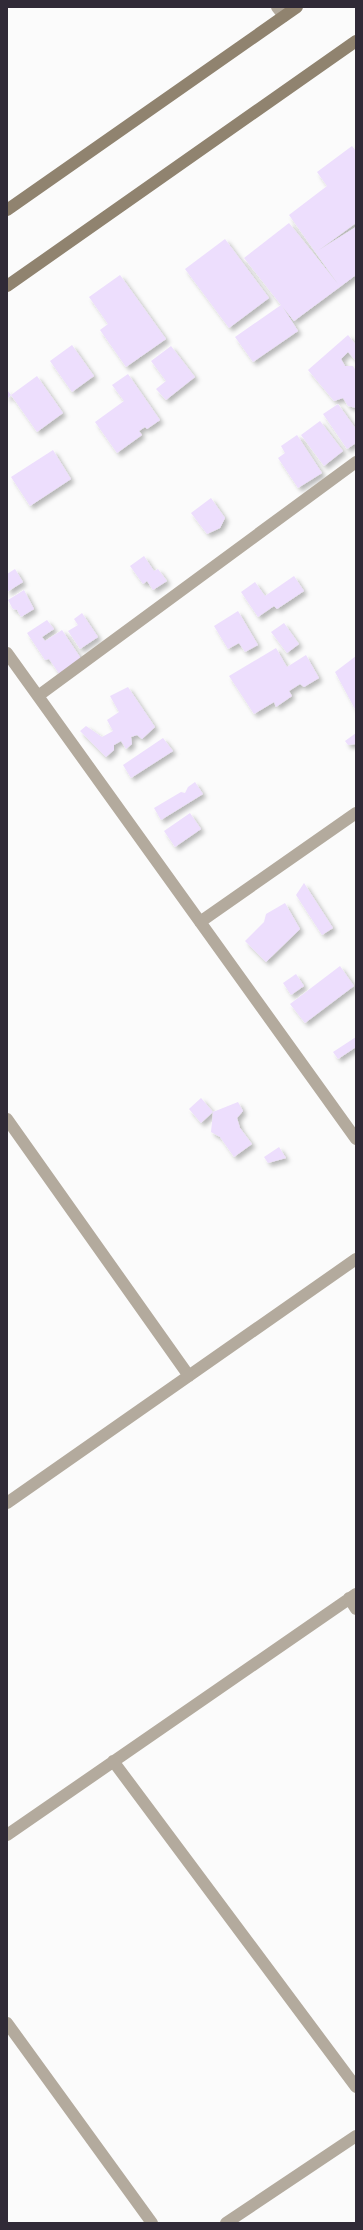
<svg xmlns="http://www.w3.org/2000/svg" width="363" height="2230" viewBox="0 0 363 2230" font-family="Roboto,sans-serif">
<defs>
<filter id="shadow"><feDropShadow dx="3.5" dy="3.5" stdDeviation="2" flood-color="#0004"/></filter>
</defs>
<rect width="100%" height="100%" fill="#fbfbfb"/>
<path fill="#eddefd" filter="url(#shadow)" d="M352,146L356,151V223L319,250L356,227V275L294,321L282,306L298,331L253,362L235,337L281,305L244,258L289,223L338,284L289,215L327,186L317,172Z
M225,239L269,298L229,328L185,269Z
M120,275L166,339L126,367L100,330L108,324L89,297Z
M348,335L356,345V361L348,352L341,359L345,366H353L356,371V408L348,406L343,398L334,401L308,370Z
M72,345L94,376L72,392L50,361Z
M171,346L195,377L166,400L156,389L166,381L151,361Z
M128,374L160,420L147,429L145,427L139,431L142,435L117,453L95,422L124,401L112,385Z
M37,376L63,413L37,432L11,395Z
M7,390L11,395L7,399Z
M338,404L356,429V443L347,449L323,414Z
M320,421L343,451L324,466L301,435Z
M297,435L322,473L298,488L278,458L285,453L281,446Z
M53,450L71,479L30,506L11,477Z
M211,498L225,518L220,528L207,534L191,513Z
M144,556L154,571L158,569L167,581L153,590L147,581L143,584L130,566Z
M15,569L23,582L7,592V574Z
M294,576L304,591L277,609L274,606L258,617L241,592L255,582L265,596Z
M24,590L34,609L21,617L17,610L13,609L8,600Z
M238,611L258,645L245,652L239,643L228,649L214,626Z
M82,613L98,637L80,649L68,631L78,625L74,619Z
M47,620L54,629L42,637L45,641L62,630L82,660L60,675L49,659L45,660L27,633Z
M284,623L299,644L287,653L271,632Z
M276,648L287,667L306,655L319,678L304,687L300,684L289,691L292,696L276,707L274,702L254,714L229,676Z
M356,656V711L335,672Z
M128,687L155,727L142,739L137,735L131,737L132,744L126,749L121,741L114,745V750L106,757L80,731L86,726L102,737L113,731L107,720L119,712L110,696Z
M356,733V744L348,745L345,741Z
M163,738L173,751L131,778L123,765Z
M195,782L203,794L161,820L154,808L181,792L185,793L188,787Z
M190,813L201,829L175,847L164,831Z
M304,883L333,928L322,935L296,895Z
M285,903L300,929L266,962L245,941L264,922L266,914Z
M340,966L354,986L305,1023L290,1004Z
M296,974L304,986L291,995L283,983Z
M356,1037V1047L338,1059L333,1052Z
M201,1098L213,1112L201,1123L189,1109Z
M238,1102L243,1111L237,1118L240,1128L252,1144L234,1157L220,1137L211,1132L213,1112Z
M279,1147L286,1158L268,1163L264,1157Z"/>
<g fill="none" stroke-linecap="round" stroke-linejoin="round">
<path stroke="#b3aa9d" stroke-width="12" d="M277,7L284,16"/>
<path stroke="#b3aa9d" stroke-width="12" d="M7,653L356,1139
M38,696L356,462
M200,922L356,813
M7,1119L189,1376
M7,1503L356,1259
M349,1598L356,1609
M113,1761L356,2087
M7,1835L356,1594
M7,2023L152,2223
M226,2223L356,2136"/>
<path stroke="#90836f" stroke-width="12" d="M7,210L297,7
M7,286L356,41"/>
</g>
<rect width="363" height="2230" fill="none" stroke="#302a37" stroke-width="16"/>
</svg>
